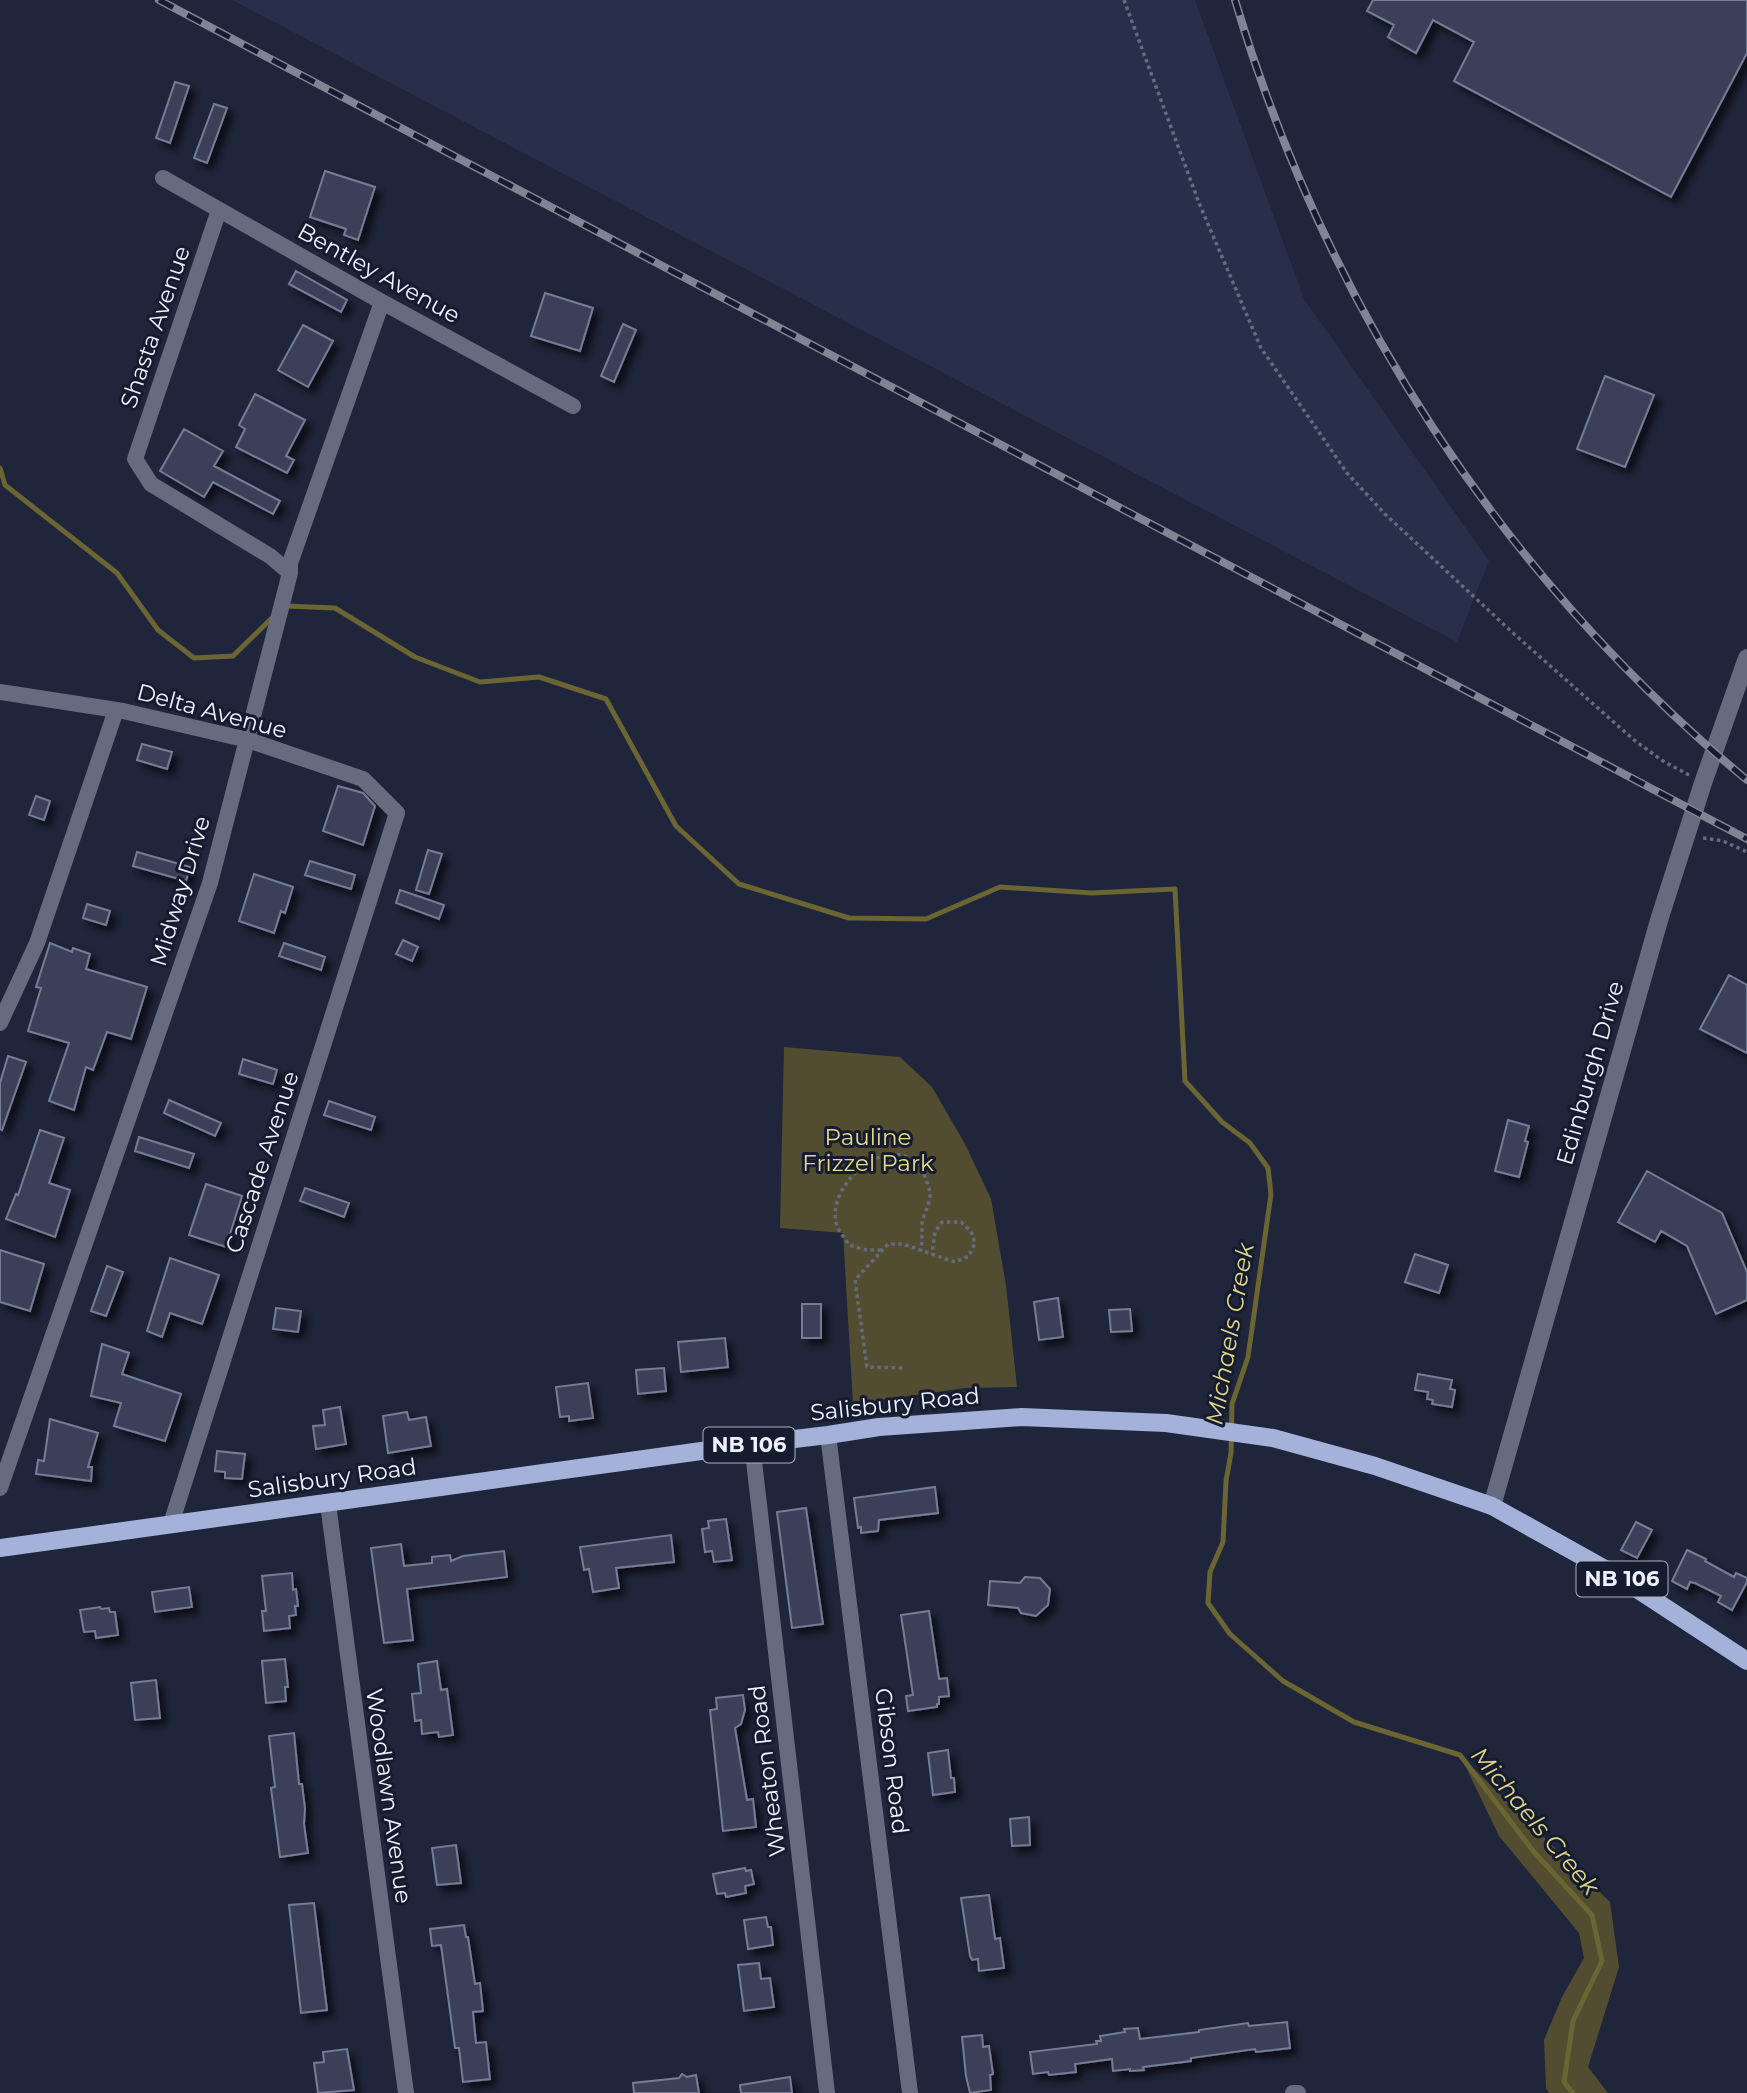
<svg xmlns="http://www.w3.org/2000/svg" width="1747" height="2093" viewBox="0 0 1747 2093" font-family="Montserrat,sans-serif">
<defs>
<filter id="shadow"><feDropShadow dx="6" dy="6" stdDeviation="3.5" flood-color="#0009"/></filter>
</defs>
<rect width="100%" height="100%" fill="#1f253a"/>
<path fill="#272f4a" d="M232,0H1195L1304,299L1489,561L1457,642Z"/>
<path fill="#524d30" d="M784,1047L900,1057L932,1087L965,1144L991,1199L1006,1285L1017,1387L965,1388L853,1404L843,1233L780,1228Z
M1460,1755L1610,1902L1619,1967L1588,2067L1608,2093H1549L1546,2088L1544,2040L1562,1997L1584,1958L1579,1933L1499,1836Z"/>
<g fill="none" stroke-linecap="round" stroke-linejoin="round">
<path stroke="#6b6433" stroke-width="5" d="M0,468L5,485L117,573L158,630L194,658L233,656L273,617
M286,606L335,608L415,657L480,682L539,677L606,699L676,826L739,884L849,918L926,919L1000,887L1092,893L1175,889L1185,1081L1222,1122L1250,1143L1268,1168L1271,1194L1248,1357L1232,1404L1231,1453L1226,1481L1223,1542L1210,1572L1208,1603L1230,1634L1283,1681L1354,1722L1460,1755L1534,1852L1592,1915L1602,1961L1573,2021L1564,2082L1573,2093"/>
</g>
<path fill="#3a4158" stroke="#747d96" stroke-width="2" filter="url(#shadow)" d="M1373,0H1747V53L1671,197L1454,81L1474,42L1433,20L1416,53L1388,37L1394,25L1367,11Z
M175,82L189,86L170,143L156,138Z
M214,104L227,108L207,163L194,158Z
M325,171L375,187L358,240L344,235L346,229L310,217Z
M296,271L347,300L341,312L289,284Z
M545,293L593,308L580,351L531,336Z
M623,324L636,330L614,382L601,376Z
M303,325L333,341L308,387L278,370Z
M1605,376L1654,395L1625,467L1577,449Z
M255,394L305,420L286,456L294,460L287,473L236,447L245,429L239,425Z
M184,429L223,451L214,466L280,501L273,514L213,482L204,497L160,471Z
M142,744L172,752L167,769L137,760Z
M338,786L363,793L375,806L363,845L323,831Z
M36,796L50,801L44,820L29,815Z
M428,850L442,854L429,894L416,890Z
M137,852L190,867L186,881L133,866Z
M310,861L355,875L351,889L305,875Z
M254,874L293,887L285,913L281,911L274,933L239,921Z
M400,890L444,905L439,919L396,903Z
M87,904L110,911L106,925L83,918Z
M403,940L418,947L412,961L396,954Z
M50,943L72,952L73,948L90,954L86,969L147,987L131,1039L107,1032L93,1070L86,1067L74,1110L49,1101L69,1043L28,1031L41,988L36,987Z
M284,943L325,957L321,970L279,956Z
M1729,975L1747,985V1053L1700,1029Z
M8,1056L26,1062L2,1130L0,1129V1083Z
M243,1059L277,1070L273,1084L239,1074Z
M169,1100L221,1123L215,1136L164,1113Z
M329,1101L375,1117L371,1130L324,1115Z
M1508,1120L1529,1126L1525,1141L1528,1142L1519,1177L1495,1171Z
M40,1130L64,1138L49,1183L70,1190L55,1237L6,1219L16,1194L18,1195Z
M139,1137L194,1154L189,1168L135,1151Z
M1647,1171L1722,1213L1747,1272V1300L1716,1314L1687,1246L1661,1231L1655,1242L1618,1222Z
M206,1184L242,1196L226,1247L189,1235Z
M305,1188L349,1203L344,1217L300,1201Z
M0,1250L44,1264L30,1311L0,1302Z
M1415,1254L1448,1265L1439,1293L1405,1282Z
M170,1258L219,1275L202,1324L170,1313L162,1337L147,1331Z
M107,1266L123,1272L106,1316L91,1311Z
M1058,1298L1063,1337L1039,1340L1034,1302Z
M802,1304H821V1338H802Z
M276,1308L301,1311L298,1332L273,1329Z
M1130,1309L1132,1331L1111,1332L1109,1310Z
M725,1338L728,1367L681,1372L678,1342Z
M102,1344L129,1353L122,1374L181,1394L165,1441L114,1426L121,1403L91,1396Z
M664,1368L666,1391L638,1394L636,1370Z
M1418,1374L1452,1380L1450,1389L1455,1390L1452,1407L1432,1404L1433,1400L1427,1399L1428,1392L1415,1390Z
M588,1383L593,1418L569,1421V1416L560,1417L556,1387Z
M340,1407L346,1444L316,1449L313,1426L325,1425L323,1410Z
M407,1412L409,1420L426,1417L431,1446L388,1453L383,1416Z
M50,1419L98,1433L88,1467H92L91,1481L36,1474L38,1460L44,1461Z
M217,1451L245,1454L242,1479L225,1478V1472L215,1471Z
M935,1487L938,1513L879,1520L878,1531L861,1533V1527L858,1528L854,1498Z
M806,1508L823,1624L792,1628L777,1512Z
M726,1519L732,1560L714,1562L712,1551L705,1552L702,1529L709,1528L708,1521Z
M1636,1522L1652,1530L1637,1558L1621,1550Z
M671,1535L674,1562L616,1568L619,1588L593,1592L589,1569L584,1570L580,1547Z
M401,1544L404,1566L432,1563V1557L450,1555L451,1561L463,1556L504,1551L507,1577L407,1589L413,1640L384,1643L371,1548Z
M1687,1550L1706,1559L1705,1561L1734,1577L1736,1573L1747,1578V1582L1732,1610L1718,1602L1721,1596L1695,1583L1690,1582L1687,1589L1672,1581Z
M292,1573L293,1590L296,1589L298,1606H295L296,1615L289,1616L290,1628L264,1631L262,1611H266L262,1576Z
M1025,1577L1040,1578L1050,1589L1048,1605L1036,1616L1021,1613L1018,1608L988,1605L990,1581L1020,1583Z
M189,1587L192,1607L155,1612L152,1592Z
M100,1607L101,1609L109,1608L110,1612H115L118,1635L96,1638L95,1631L84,1632L80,1610Z
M929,1611L939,1679L947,1678L949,1696L939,1697V1704H937V1707L908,1711L906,1696L913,1695L901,1615Z
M285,1659L288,1687H285L286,1701L266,1703L262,1661Z
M437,1661L441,1690L447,1689L453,1735L439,1737L438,1732L422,1734L421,1720L415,1721L412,1694L421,1693L418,1664Z
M156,1680L160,1718L135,1720L131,1683Z
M743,1695L745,1710L741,1724L735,1728L747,1800L753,1799L756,1827L723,1831L710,1710L717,1709L716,1698Z
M294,1733L299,1784H302L305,1809L304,1824L308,1853L280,1857L271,1788L275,1787L269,1736Z
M948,1750L951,1778H954L955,1792L933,1795L928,1753Z
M1029,1817L1030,1845L1012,1846L1010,1819Z
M456,1845L461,1883L437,1885L432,1848Z
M745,1868L746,1871L751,1870L754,1884L745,1886L746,1893L726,1897L725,1893L717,1894L713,1874Z
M989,1895L995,1939L1000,1938L1004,1968L979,1971L978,1959L972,1960L970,1956L961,1898Z
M314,1903L327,2010L301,2013L289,1905Z
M766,1917L768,1927H771L773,1945L748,1949L744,1920Z
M464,1925L466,1937H468L475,1984L480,1983L483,2011L473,2012L476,2043L486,2042L490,2079L463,2082L459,2048H455L441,1945L432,1946L430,1929Z
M759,1963L761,1979L770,1978L774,2007L744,2011L738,1965Z
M1287,2022L1290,2048L1256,2052L1255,2049L1191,2058V2061L1143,2067L1144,2070L1130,2071V2069L1113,2071L1112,2059L1075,2064L1076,2072L1049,2075L1048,2072L1033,2074L1030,2052L1097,2044L1096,2041H1101L1100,2036L1125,2032L1124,2029L1138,2028L1140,2039L1199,2032V2030L1248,2023L1249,2026Z
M982,2035L983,2047L989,2046L993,2074L990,2075L991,2090L970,2093L966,2076L962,2037Z
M347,2049L354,2090L318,2093L314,2063L324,2062L323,2052Z
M682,2074L687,2077L696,2075L699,2093H634L633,2083L679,2078Z
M790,2077L792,2093H741L740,2085Z"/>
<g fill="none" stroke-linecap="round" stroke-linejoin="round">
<path stroke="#656b7d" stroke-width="3.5" stroke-dasharray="3.5 3.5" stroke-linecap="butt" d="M1124,0L1199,203L1261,348L1347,473L1385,514L1513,633L1634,740L1663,761L1689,775
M1703,838L1723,841L1747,852
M881,1250H866L849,1245C845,1238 837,1230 836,1222C827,1180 898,1125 923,1173C926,1178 929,1187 930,1193C931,1203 923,1214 922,1224C922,1234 922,1242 921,1251
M902,1368L867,1367L855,1280L888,1244H903L955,1262L969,1256L975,1243L971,1231L961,1222H942L935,1232L932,1254"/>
<path stroke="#656c7f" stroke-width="16" d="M163,178L382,302L573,406
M219,210L135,459L151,484L270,556L290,573
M0,692L123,711L248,740L363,779L397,813L171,1524
M0,1023L37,943L116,710
M828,1435L910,2093
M752,1444L827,2093
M0,1488L210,883L290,573V563L382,302
M328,1504L406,2093
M1293,2093H1298"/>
<path stroke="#656c7f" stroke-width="18" d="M1492,1506L1660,917L1703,783L1747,658"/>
<path stroke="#a4b1d8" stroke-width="18" d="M0,1548L752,1444L828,1435L879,1427L1022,1417L1166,1423L1273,1438L1375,1466L1492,1506L1614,1574L1747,1661"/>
<defs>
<path id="rail" d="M159,0L1747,839
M1235,0C1325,304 1503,578 1747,780"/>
</defs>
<use href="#rail" stroke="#7f8595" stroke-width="8"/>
<use href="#rail" stroke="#161c30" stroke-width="5" stroke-dasharray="16" stroke-linecap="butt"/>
</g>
<g text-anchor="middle" stroke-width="6" stroke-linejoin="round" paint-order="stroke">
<g fill="#161c30" stroke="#adb2c0" stroke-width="2">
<rect x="703.5" y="1427.5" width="91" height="35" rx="5"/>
<rect x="1576.5" y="1561.5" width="91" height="35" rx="5"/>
</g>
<g font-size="21" font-weight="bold" fill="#eef2fe">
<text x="749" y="1452">NB 106</text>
<text x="1622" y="1586">NB 106</text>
</g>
<g font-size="23" fill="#eef2fe" stroke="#161c30">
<text transform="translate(379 273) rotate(29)" y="8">Bentley Avenue</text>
<text transform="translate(155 327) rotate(-71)" y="8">Shasta Avenue</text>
<text transform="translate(212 711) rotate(15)" y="8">Delta Avenue</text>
<text transform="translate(180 891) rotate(-73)" y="8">Midway Drive</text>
<text transform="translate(1590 1073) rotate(-74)" y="8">Edinburgh Drive</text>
<text transform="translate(262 1162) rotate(-72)" y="8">Cascade Avenue</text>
<text transform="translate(895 1404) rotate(-6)" y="8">Salisbury Road</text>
<text transform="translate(332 1478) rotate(-8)" y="8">Salisbury Road</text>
<text transform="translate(892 1761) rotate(83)" y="8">Gibson Road</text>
<text transform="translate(767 1771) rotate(-97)" y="8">Wheaton Road</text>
<text transform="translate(389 1796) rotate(82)" y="8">Woodlawn Avenue</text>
</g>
<g font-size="23" fill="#e5da8c" stroke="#161c30">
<text x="868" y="1145">Pauline<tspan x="868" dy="26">Frizzel Park</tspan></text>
</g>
<g font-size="24" font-style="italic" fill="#e1d688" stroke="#161c30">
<text transform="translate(1230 1334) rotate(-80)" y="8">Michaels Creek</text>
<text transform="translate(1535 1821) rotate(50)" y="8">Michaels Creek</text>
</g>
</g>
</svg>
